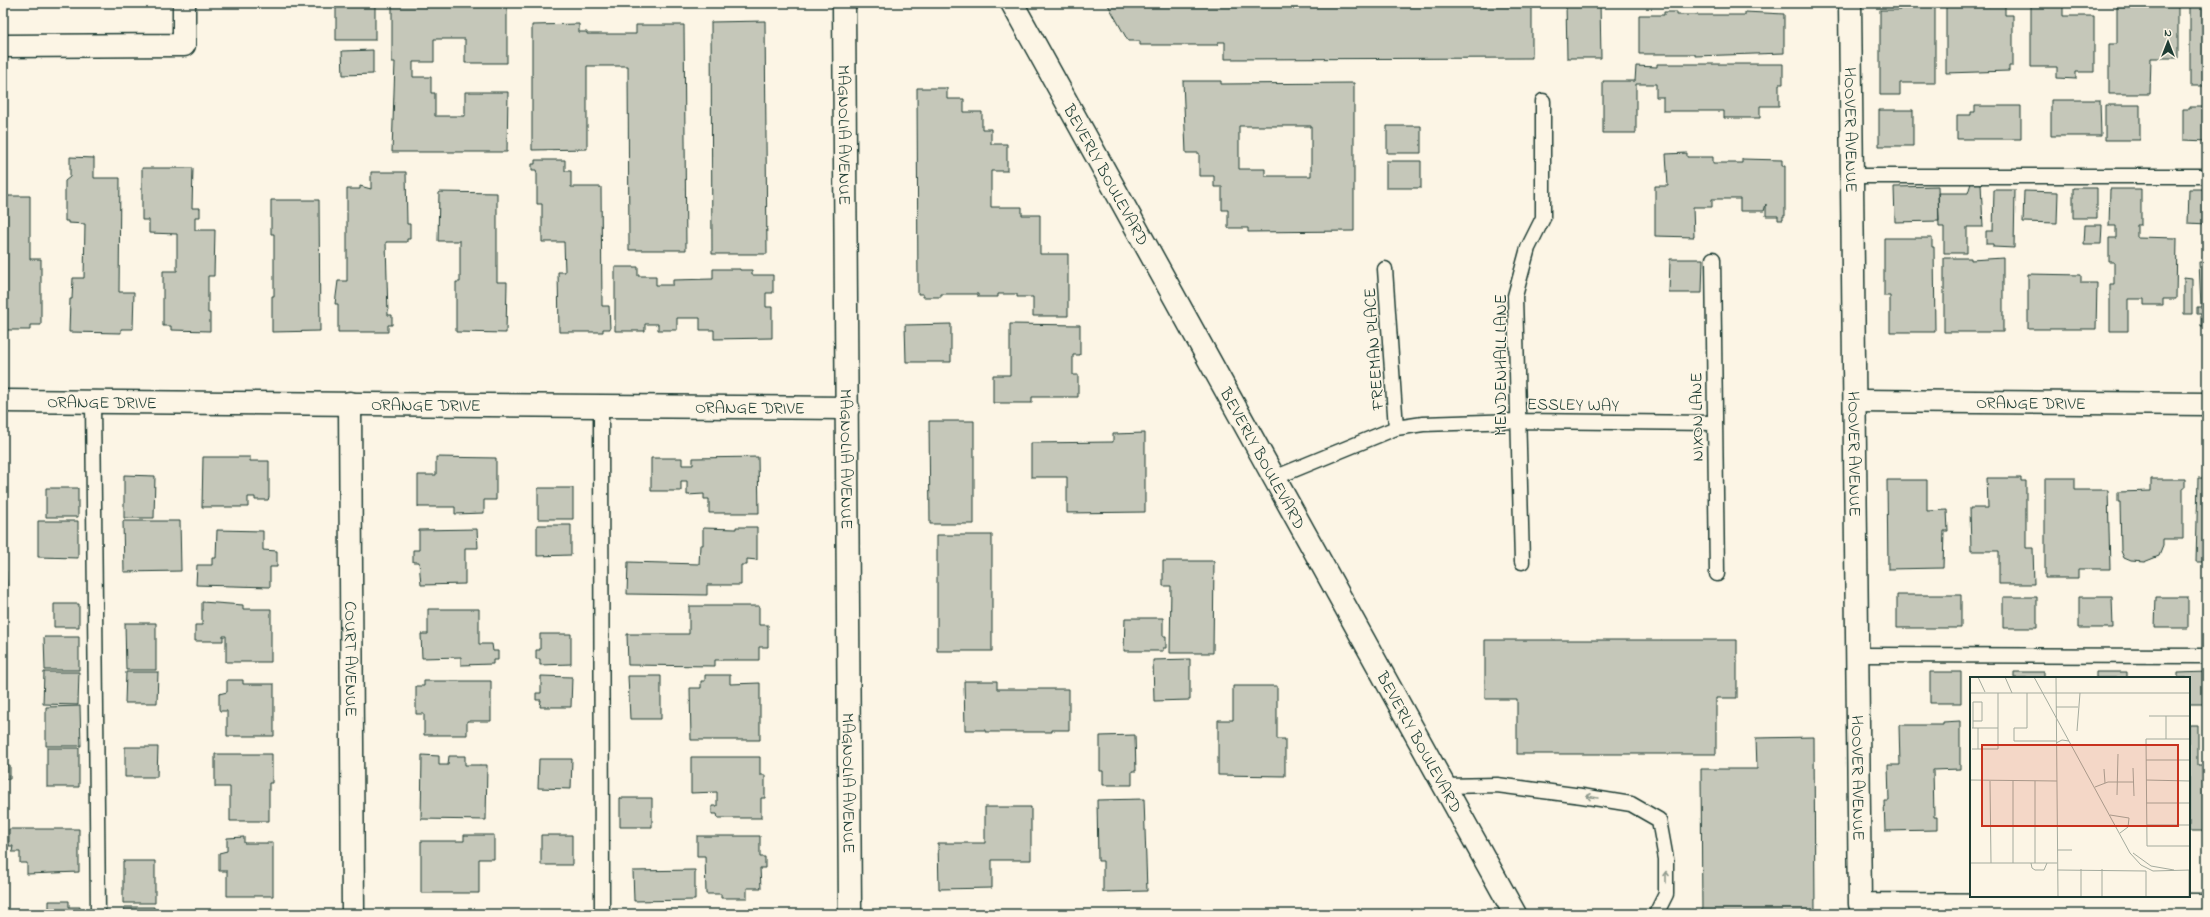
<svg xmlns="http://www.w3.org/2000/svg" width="2210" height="917" viewBox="0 0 2210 917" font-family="'Indie Flower',sans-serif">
<rect width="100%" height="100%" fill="#fcf5e5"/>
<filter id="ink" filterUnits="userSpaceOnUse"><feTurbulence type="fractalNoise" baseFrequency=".025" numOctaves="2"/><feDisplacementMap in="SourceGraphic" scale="8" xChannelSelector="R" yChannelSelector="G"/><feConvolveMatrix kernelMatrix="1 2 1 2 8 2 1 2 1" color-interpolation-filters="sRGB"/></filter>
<g filter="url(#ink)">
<path fill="#c5c7b9" stroke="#1f3d34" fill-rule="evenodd" d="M336,3H375V40H336Z
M392,3H507V63H465V39H434V62H413V77H431V93H435V116H465V92H508L507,152H392L395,62H392Z
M1107,3H1231V7H1246V3H1532V58L1225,59V42H1218V45H1140V41H1128Z
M1566,3H1600L1601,58H1567Z
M1910,3H1935V83H1900V95H1880V10H1900V4Z
M1973,3H1988V6L2003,3V6L2005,5V15H2013V66H2009V71L1946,73V6L1973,5Z
M2031,3H2063V16H2094V72H2076V79L2057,78V67H2031Z
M2131,3L2153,4V7H2178V58H2151L2150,94H2109V44H2117V7H2131Z
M2190,3H2207V86H2190Z
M1664,12H1677V15H1745V12L1784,14V53L1695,56V54H1639V15H1664Z
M765,21L767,254H712L711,22Z
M579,24V32H587V34H636V25H684L686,250H629L628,66H587V149L532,150V25Z
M373,50V74L343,75L342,51Z
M1657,64H1783V84H1779V106H1760V118H1724V111H1663V97H1656V84H1636V133H1603V81H1635L1636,66L1657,67Z
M1183,81H1221V84L1354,83V231L1248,232V228H1228V210H1222V187H1214V176H1199V153H1186ZM1239,126H1311V176H1265V169H1239Z
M917,88H947V99H964V112H982V129H991V144H1007V171H991V207H1022V215H1040V254H1068V316H1033V297H1017V294H998V297H978V294H941V297H923V294H918Z
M2051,100H2100L2101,136H2051Z
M2105,105H2140V140H2105Z
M1975,106H2021V139H1957V115H1971V112H1975Z
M2190,107H2207V141L2183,140V109H2190Z
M1879,110H1913V146H1879Z
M1387,126H1421V153H1387Z
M1687,153V157H1713V163H1742V159L1782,160V166H1785V216H1783V220H1778V216H1766V204L1764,211H1740V199H1712V207H1693L1694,237L1655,236V186H1668L1666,154Z
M70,157L94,158V178H120L119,292H134L133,329H121V333L69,332L70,299H72L73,278H84L85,224L68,223V221H65V181L70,177Z
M535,160H565V171H571V187H601L602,306H609L610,329H603V332H559L558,272H565L564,242H542V204H537V174L536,170H532V164H535Z
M1386,161H1421V188H1386Z
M142,168H193L192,208H200V217H195V230H215L214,276H208V313H210V331L171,330V326H163V271H177V234L149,233V220H142Z
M371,172H406L407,224H410V239H407V242H386L388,315H392V325H388V332H338V304H335L338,281H347V189H360V186L371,189Z
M1971,183H1981L1983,227H1967V253H1944V227H1939L1938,193H1968Z
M1938,186L1939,221L1895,222L1894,187Z
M2073,188H2097V218H2073Z
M2110,189H2141V225H2137V237L2177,238L2176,299H2163V305H2144V299H2128V331H2110V284H2114V262H2109V238H2116V226H2109Z
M2189,189H2207V224L2188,223Z
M1994,190H2015L2014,248L1993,247V244H1986V231H1993Z
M2024,191L2058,192L2057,223L2023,222Z
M439,192L497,193V282H507L506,333L456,332V282H460V241H438Z
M3,196H30V259H41V325H30V330H3Z
M271,200H319L320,331L272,332V296H274V234H271Z
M2085,225H2102L2101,244H2084Z
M1884,238H1932V247H1934L1935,332H1890V296H1884Z
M2203,256H2207V326H2201V314H2197V307H2201L2199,262H2203Z
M1944,258H1971V260L2003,258V332H1944Z
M1670,259H1703L1702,293H1669Z
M615,267H638V276H656V285H673V280L713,279V269H740V270H752V275H773V293H766V307H772V338L714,339V330H700V318H677V330H658V324H645V331H615Z
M2028,274L2081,275V283H2097L2096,329H2028Z
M2184,277L2192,278V314H2184Z
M951,324V362H906L905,325Z
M1010,324L1080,325V355H1073V375H1078V397H1032V403H993V375H1010Z
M929,421H974V524H930Z
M1145,433V512L1067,513V477H1031V443L1113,442V434Z
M203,457H250V461H269V497L268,500H255V497H248V507H202Z
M436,457L496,458V500H484V513L455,514V507H418V475H436Z
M758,457L759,513H709V499H704V494L687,495V481H681V491H651V458H682V465H693V458Z
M124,475L155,476L154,518H124Z
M1987,478H2021V481H2026V548H2033L2034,584H1999V551H1971L1970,508H1988Z
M2045,478H2075V490H2108L2110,569H2078V578H2045Z
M2198,478H2207V562H2196Z
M2151,479H2185V488H2183V539H2163V546L2159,556L2144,562L2131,561L2124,558L2121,551L2120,502H2118V492L2151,491Z
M1887,480H1927V511L1947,510L1948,531H1944L1943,568L1888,569Z
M46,488H78V517H46Z
M538,488H573V519H538Z
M38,521H78V558L38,557Z
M123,521H180L181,571L124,572Z
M537,525H571V555L537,556Z
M736,527H757V560L747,559V565H741V585H707V595L627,594L628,562L699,564L700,545H703V528L736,529Z
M477,529L478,548H465V584L421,585L419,562H413V550H419V530Z
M217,530L263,531V550L277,551V567H270V587L196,585L197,565H212V558H216Z
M937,535H992V651H937Z
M1163,561H1214L1213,653H1170L1171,586H1163Z
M3,571H6L7,586H3Z
M1897,595H1961V628H1897Z
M2003,597H2037V628H2003Z
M2079,597H2112L2113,628H2079Z
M2156,597H2188V628H2155Z
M202,602L243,605V609H271V662H226V636H223V641H195V625H202Z
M54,604H79V627H54Z
M689,606H759V625H768V647H759V660H715V666L628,665L627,634H689Z
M428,609H479V644H492L493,651H498V660H493V664L461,665V657L422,658L421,634H428Z
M1125,618H1163V636H1166V648H1163V651H1124Z
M125,623H156V670H126Z
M540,634H571V664L540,665V659H536V650H540Z
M44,637H79V670H45Z
M1485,640H1737V698H1716V754H1517V699H1485Z
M1190,659V700L1154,701L1153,660Z
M44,672H79L78,705L43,704Z
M126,672H158L157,703H125Z
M1930,672H1961V703H1930Z
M2014,672H2044V678H2014Z
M2096,672H2127V678H2096Z
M2207,672V704H2189V678H2178V673Z
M705,675H730V684L760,683V740H691L690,688H701V681H705Z
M541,676L572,677L571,707H540L541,700H536V693H541Z
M628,676H661V719H630Z
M227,680H243V684H274V736H227V711H220L219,709V694L227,692Z
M424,681H491V721H467V735H424V714H416V686H424Z
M964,681H997V689H1069V730H1052V732H985V730H965Z
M1233,686H1277V739H1285V776L1218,775V720H1233Z
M80,706L81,746H46V707Z
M1960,721V769L1933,770L1934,817H1937V830L1885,831L1884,801H1889L1888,765H1900L1899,725H1943V722Z
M2189,725H2198V765H2207V831H2189Z
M1135,735L1136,771H1132V785H1103V771H1100V736Z
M1814,737L1815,914H1702L1701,769H1757L1756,738Z
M125,747H158L157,777H125Z
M47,748H79V787H47Z
M3,754L5,765H10V779H4V791Z
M215,754H272V783H269V821H230V787H215Z
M422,755L439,756V765H448L449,756H465V765H487L486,820L421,819Z
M691,757H760V775H765V798H761V818H718L717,814H712V806H717V792L691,793Z
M539,759H572L571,789L538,788Z
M620,798H652V827H620Z
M1144,799L1147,891L1103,892V861H1098L1097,800Z
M985,807H1031V860H992V888L939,889L938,843H985Z
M9,829H79V872L27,874V863H20V852H12L13,846H9Z
M464,835H494V859H479V893H421V841H464Z
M541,835H572V865H541Z
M697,836H760V857H765V868H760L761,888H747V898H721V894H706L705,856H697Z
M244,837V843H273V896H227V871H219V853L227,851V838Z
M123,861H155V903H123Z
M695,870V900L634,901L633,871Z
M49,901H69V907H80V914H49Z
M124,907H154V914H124Z
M688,913H762V914H688Z"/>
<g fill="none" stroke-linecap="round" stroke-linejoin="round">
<defs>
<path id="lane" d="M1852,176H2207
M1713,259L1717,574
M1385,269L1396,428
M93,403L98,914
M601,406L602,914
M1274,478L1396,428L1423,424L1517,421L1714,423
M1522,562L1515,296L1528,248L1543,218V101
M1857,655L2207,656
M1444,786L1497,785L1582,796L1631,804L1659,820L1666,859V894L1656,914"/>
<g id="street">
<path id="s1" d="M844,3L850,914"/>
<path id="s2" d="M1850,3L1860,904L2207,906"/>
<path d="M3,46L184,45V3"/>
<path id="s3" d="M3,401L848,408"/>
<path id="s4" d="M1855,401L2207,404"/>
<path id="s5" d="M350,403L353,914"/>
</g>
<g id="secondary">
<path id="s6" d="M1012,3L1515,914"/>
</g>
</defs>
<use href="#lane" stroke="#1f3d34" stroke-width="17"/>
<use href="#street" stroke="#1f3d34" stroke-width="25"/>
<use href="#secondary" stroke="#1f3d34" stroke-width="25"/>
<use href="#lane" stroke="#fcf5e5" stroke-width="14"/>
<use href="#street" stroke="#fcf5e5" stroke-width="22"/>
<use href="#secondary" stroke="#fcf5e5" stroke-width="22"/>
</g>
<defs><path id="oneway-shaft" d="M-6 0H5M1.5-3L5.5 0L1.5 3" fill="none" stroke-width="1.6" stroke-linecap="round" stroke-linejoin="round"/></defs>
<g stroke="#8e998c">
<use href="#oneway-shaft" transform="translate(1592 797) rotate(-170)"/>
<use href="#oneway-shaft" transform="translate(1666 877) rotate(-90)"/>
</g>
</g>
<g text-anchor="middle" stroke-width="3" stroke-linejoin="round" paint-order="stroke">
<g font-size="17" fill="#1f3d34" stroke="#fcf5e5">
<text dy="6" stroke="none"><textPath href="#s2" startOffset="127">HOOVER AVENUE</textPath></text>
<text dy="6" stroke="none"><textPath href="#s1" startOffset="132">MAGNOLIA AVENUE</textPath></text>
<text dy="6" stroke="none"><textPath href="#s6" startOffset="196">BEVERLY BOULEVARD</textPath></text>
<text transform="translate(1373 349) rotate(-94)" y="6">FREEMAN PLACE</text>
<text transform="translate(1500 365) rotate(-90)" y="6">MENDENHALL LANE</text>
<text dy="6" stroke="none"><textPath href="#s3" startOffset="99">ORANGE DRIVE</textPath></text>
<text dy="6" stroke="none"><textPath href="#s4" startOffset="176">ORANGE DRIVE</textPath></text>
<text dy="6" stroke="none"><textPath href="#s3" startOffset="423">ORANGE DRIVE</textPath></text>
<text transform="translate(1573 404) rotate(1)" y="6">ESSLEY WAY</text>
<text dy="6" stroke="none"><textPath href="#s3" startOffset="747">ORANGE DRIVE</textPath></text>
<text transform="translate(1696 417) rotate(-91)" y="6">NIXON LANE</text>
<text dy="6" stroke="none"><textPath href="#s2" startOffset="451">HOOVER AVENUE</textPath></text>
<text dy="6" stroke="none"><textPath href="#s1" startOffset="456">MAGNOLIA AVENUE</textPath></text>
<text dy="6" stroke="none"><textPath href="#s6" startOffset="520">BEVERLY BOULEVARD</textPath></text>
<text dy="6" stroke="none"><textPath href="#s5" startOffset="256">COURT AVENUE</textPath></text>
<text dy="6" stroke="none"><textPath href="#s6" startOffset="844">BEVERLY BOULEVARD</textPath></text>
<text dy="6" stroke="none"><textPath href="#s2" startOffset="775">HOOVER AVENUE</textPath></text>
<text dy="6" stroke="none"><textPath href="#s1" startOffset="780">MAGNOLIA AVENUE</textPath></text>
</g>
</g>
<g transform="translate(1970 677)">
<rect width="220" height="220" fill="#fcf5e5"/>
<path fill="none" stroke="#a4ab9e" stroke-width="1" d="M8,0L15,15M35,0L42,16M64,0L160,176L171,188L183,194L220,193M86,0L88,220M0,16H220M57,16V51H44V64H86M86,30H108M179,39H220M196,39V62M3,44H12V25H3V51M2,51H28M8,51V72M107,54L110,16M220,62H176L177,169H220M86,66L92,63L99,64M2,72H28V16M176,83H220M163,91L164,119M134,92L135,106M0,103L87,104M176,103L220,104M20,104L21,186M43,104V186M65,104V186M125,110L138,105H164M147,118L148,77M176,126H220M140,138L159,141L158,150L150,156M177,148H220M87,173H102M163,176L181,189L204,193M0,186H87M61,186L62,191L65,193H74L77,186M111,192V220M132,192V220M87,193L176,194V220M219,220V193"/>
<path fill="#c8321e" fill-opacity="0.15" stroke="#c8321e" stroke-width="2" d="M12,68H208V149H12Z"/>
<rect width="220" height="220" fill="none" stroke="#1f3d34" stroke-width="2"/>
</g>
<rect width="2210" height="917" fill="none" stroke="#fcf5e5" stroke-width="16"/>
<rect x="8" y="8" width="2194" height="901" fill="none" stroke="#1f3d34" stroke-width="1.5" filter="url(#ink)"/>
<g transform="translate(2168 42)" stroke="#fcf5e5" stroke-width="3" paint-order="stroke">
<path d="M0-3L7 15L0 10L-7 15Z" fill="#1f3d34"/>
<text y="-6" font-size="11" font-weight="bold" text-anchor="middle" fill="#1f3d34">N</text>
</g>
</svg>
